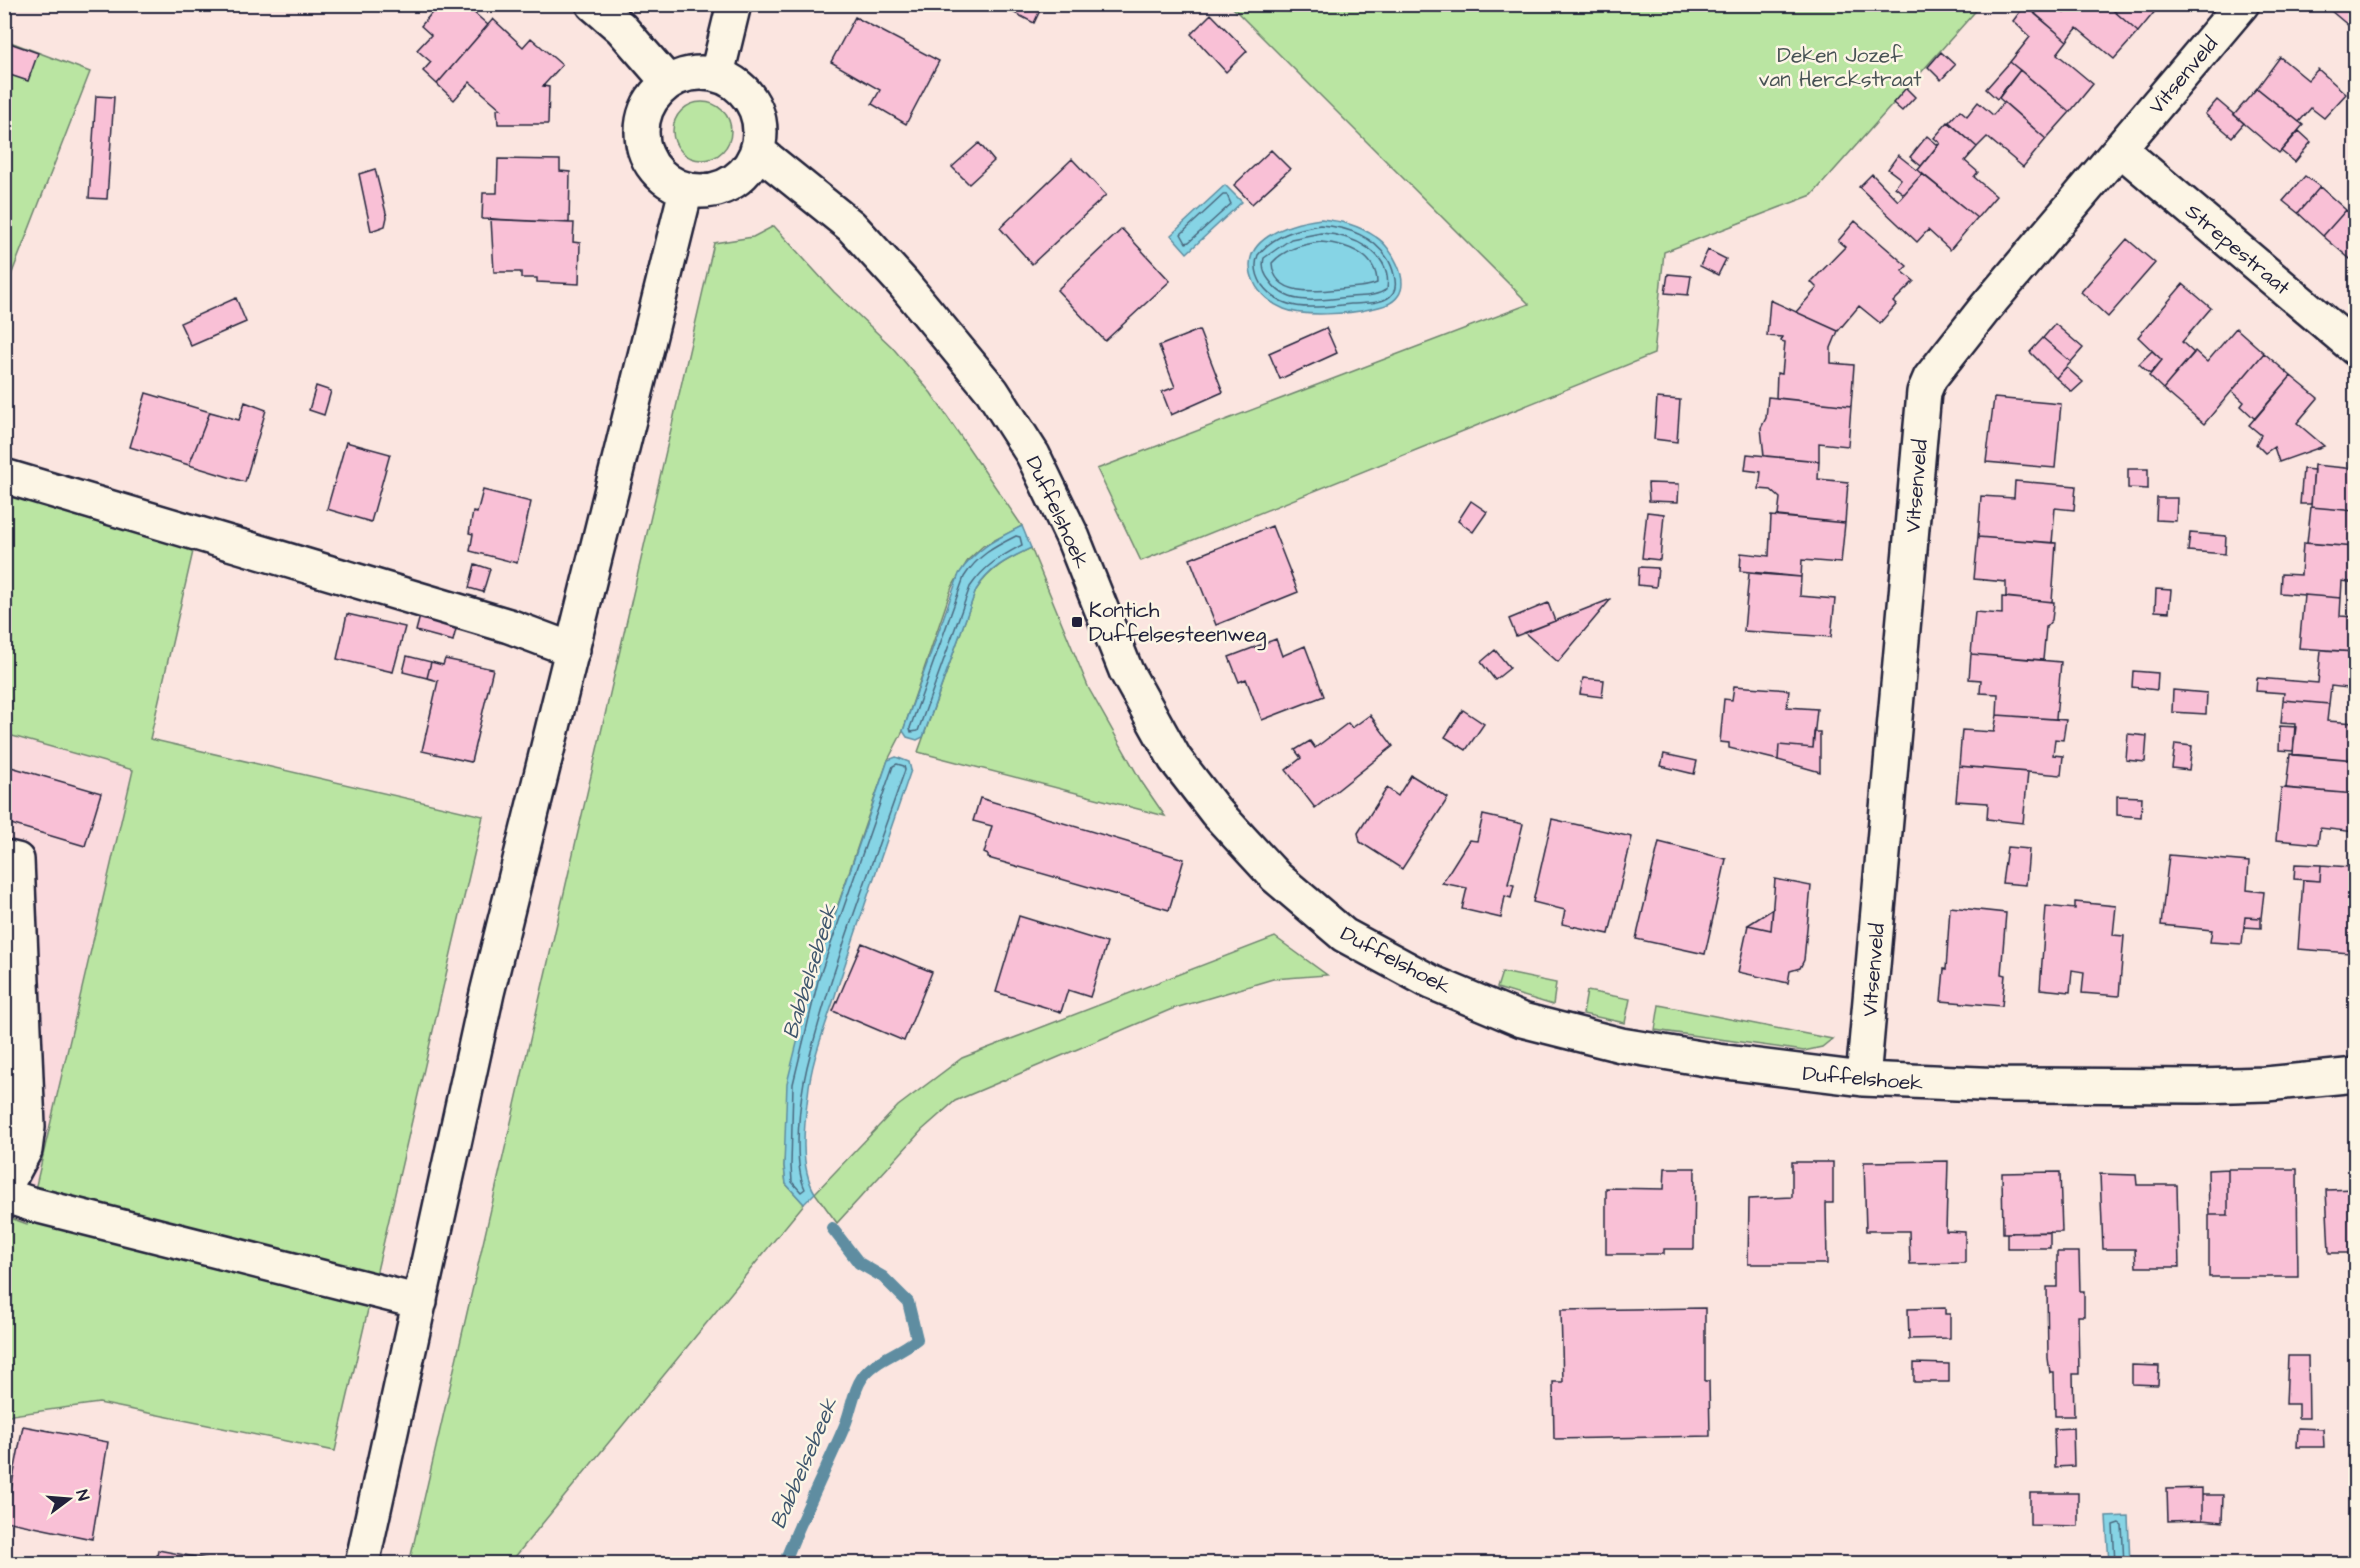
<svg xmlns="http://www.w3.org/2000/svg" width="2360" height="1568" viewBox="0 0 2360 1568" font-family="'Architects Daughter',sans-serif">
<rect width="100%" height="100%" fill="#fbe5e0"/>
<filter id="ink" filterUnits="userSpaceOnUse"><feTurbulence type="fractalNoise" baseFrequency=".0167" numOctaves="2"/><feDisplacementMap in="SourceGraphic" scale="12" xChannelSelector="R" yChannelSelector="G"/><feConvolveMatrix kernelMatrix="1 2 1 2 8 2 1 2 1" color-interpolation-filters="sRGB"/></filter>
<g filter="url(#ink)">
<path fill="#fadadd" d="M5,734L133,769L27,1224L5,1216Z"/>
<path fill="#bae5a2" stroke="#6e846e" stroke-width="1.5" d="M1230,5H1981L1812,195L1664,252L1654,354L1141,561L1097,469L1529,304Z
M5,40L90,72L5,291Z
M673 131a29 29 0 1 1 58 0a29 29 0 1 1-58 0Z
M774,226L834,292L892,347L931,393L1022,526L983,546L968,560L952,587L903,731L888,760L865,825L813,979L788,1120L784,1166L786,1184L804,1204L510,1563L409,1564L714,243L753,237Z
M4,493L194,547L150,739L483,816L335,1451L99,1403L5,1416V1216L27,1224L133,770L5,734Z
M1031,548L1089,689L1141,781L1165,816L918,752L976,590C990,568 1008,559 1031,548Z
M1275,937L1327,975L1273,979L1172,1009L955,1101L922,1130L837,1223L815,1193L898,1106L962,1058Z
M1502,972L1556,983L1553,1005L1497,988Z
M1587,991L1630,999L1625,1023L1583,1014Z
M1659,1005L1832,1039L1822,1047L1804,1051L1655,1030Z"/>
<path fill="#86d4e5" stroke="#5e8da1" stroke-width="1.5" d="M1225,185L1242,202L1187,253L1171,235Z
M1321,219C1342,221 1358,225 1376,237C1391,246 1410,280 1398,296C1392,305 1379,307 1370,309C1349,314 1303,317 1284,309C1272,304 1259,294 1254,282C1235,240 1289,223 1321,219Z
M1022,526L1031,548C1008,559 990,567 976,590L923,737L917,740L907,737L903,731L959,574C975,549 996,539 1022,526Z
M896,757L909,762L911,770C885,846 858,922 834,999C824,1030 811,1062 808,1095C804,1126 799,1167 815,1193L804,1204L786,1184L784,1166L787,1083L813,979L888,760Z
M2128,1516L2130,1563H2109L2106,1517Z"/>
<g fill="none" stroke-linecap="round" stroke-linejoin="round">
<path stroke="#4a697f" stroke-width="1.5" d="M1223,195H1227L1231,204L1189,242L1186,243L1181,234Z
M1320,225C1347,227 1372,235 1387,258C1392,265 1399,285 1393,293C1385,305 1363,303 1351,304C1319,307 1284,315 1262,285C1256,275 1254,265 1258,255C1274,235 1296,229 1320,225Z
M1321,233C1350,235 1393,251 1387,289C1376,297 1363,296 1351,297C1322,299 1288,309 1269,280C1264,274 1262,266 1264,258L1291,239Z
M1321,242C1346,244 1377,254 1377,283C1368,287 1359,287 1349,288C1326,290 1274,301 1272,263C1284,249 1303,244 1321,242Z
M1016,536L1020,537L1022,545C1000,557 985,565 970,587L918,731L911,732L910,728L964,577C977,556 994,547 1016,536Z
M897,764L904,766L905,770C871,868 832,966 807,1067C800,1097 792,1161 805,1189L801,1192L792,1182L791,1166L793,1084L818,981L893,766Z
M2115,1564L2113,1525L2119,1523L2122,1525L2124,1564"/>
<path stroke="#5e8da1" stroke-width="12" d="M784,1564C802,1516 825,1472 845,1425C851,1411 853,1391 862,1378C875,1359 899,1354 917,1339L908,1302L883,1277L859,1263L832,1228"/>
</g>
<path fill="#f9c0d6" stroke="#22223b" stroke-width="1.5" d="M439,4H471L474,7L471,10L488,25L437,84L423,71L431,62L417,50L431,35L421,26Z
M997,4H1043L1034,23Z
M2042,4H2054L2064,13L2072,4H2106L2138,32L2114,59L2077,28L2067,41L2035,14Z
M2106,4H2161L2138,32Z
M2356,4V32L2324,5L2325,4Z
M2025,5L2067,41L2057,54L2093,84L2070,112L2010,62L2030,37L2013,21Z
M1211,14L1247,51L1226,72L1191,34Z
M855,17L939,61L906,124L872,104L880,90L831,62Z
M493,19L523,47L531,38L562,65L543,86L549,87L548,124H498L497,109H501L470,82L454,100L437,84Z
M4,41L38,53L28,81L4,73Z
M1941,52L1955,65L1941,80L1928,67Z
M2280,57L2308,80L2318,69L2346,94L2324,118L2311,108L2299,122L2257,88Z
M2010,62L2020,70L1997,99L1986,89Z
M2020,70L2070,112L2046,139L1999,98Z
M1906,88L1915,97L1902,111L1893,103Z
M2257,88L2303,125L2279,153L2234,115Z
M96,96L114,97L107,199L89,198Z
M2217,100L2244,123L2232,137L2205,114Z
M1978,102L1993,115L2004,102L2046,139L2023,167L1987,137L1977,147L1949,122L1960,110L1967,116Z
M1948,122L1977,147L1965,161L1978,172L1974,177L1996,196L1977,218L1918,170L1940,143L1934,138Z
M2299,131L2311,142L2295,162L2281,151Z
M1927,136L1938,145L1921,166L1910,157Z
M979,143L994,161L969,184L952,167Z
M1271,150L1290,169L1252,204L1234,185Z
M1898,155L1922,174L1904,194L1895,187L1901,179L1888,169Z
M498,159L560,160V171L570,172L569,223L482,219L483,193H497Z
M1072,159L1106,195L1032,264L1000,228Z
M375,169L387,217L385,226L371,231L359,174Z
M1872,174L1898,201L1922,174L1977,218L1950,250L1928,230L1917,242L1859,187Z
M2305,176L2320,187L2298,213L2283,201Z
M2320,187L2346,210L2323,236L2298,213Z
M2346,210L2356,218V252L2350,259L2323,236Z
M491,219L574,223L573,242L580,243L579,284L537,282V278H521V272H494Z
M1855,221L1907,266L1902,271L1914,281L1893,302L1896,305L1880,323L1859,306L1838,331L1796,312L1817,288L1811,282L1845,247L1838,241Z
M1122,229L1170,281L1105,341L1057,290Z
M2127,239L2155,263L2108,317L2081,292Z
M1708,250L1726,259L1718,275L1700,266Z
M1668,274L1691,276L1688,295L1665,293Z
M2183,284L2211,308L2182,342L2194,353L2163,389L2149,376L2162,360L2138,337Z
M236,298L246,322L191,346L180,323Z
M1770,300L1838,331L1831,348V363L1854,365L1851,406L1776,398L1777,373L1782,374L1785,342L1781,341L1782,337L1767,336Z
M2055,324L2083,348L2071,362L2043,338Z
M1326,328L1337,353L1280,379L1269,353Z
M2236,328L2264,353L2204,424L2163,389L2195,351L2207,362Z
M1199,330L1223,392L1171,415L1162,392L1175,387L1159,346Z
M2043,338L2071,362L2056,378L2030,352Z
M2152,351L2162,360L2150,374L2139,364Z
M2264,353L2291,376L2255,419L2241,406L2244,402L2232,391Z
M2066,367L2083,382L2072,392L2056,378Z
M2291,376L2318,398L2297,423L2324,446L2279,462L2274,447L2265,453L2256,444L2261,435L2249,425Z
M316,386L331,391L324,415L309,410Z
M146,393L210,412L189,465L130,447Z
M1768,397L1851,406L1848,446L1819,443V461L1764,456L1761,428L1766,418Z
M1657,398L1680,400L1677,442L1654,439Z
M1994,398L2061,404L2055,468L1986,462Z
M245,402L266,410L245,482L189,465L210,412L239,420Z
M346,442L390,454L371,522L327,509Z
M1747,454L1819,461L1818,479L1848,482L1845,523L1778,516L1780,498L1771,490L1759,489L1761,472L1745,470Z
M2314,465L2356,469V511L2311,507Z
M2128,469H2148V489L2128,488Z
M2303,469L2314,470L2311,504H2300Z
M2015,481L2076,486L2074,510L2055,508L2052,543L1978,537L1981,496L2014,498Z
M1648,483L1679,484L1678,502L1649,501Z
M483,490L531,502L517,563L470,551L473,534L469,533L473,512L477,513Z
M2157,498H2177L2176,521L2156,520Z
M1471,501L1487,512L1473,532L1458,521Z
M2311,507L2356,511V547L2307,543Z
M1647,512L1664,514L1660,560L1642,558Z
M1771,516L1845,523L1841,563L1802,560L1801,577L1740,571L1741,553L1769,556Z
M1272,526L1298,592L1216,625L1190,559Z
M2190,533L2226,536L2225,554L2188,551Z
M1978,537L2056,543L2052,602L2006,597V582L1974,579Z
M2303,543L2356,547V583L2342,581L2341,598L2280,593L2281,574L2301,575Z
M475,564L490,569L483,592L469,588Z
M1639,567L1658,568L1656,587L1638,585Z
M1749,573L1801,577L1800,596L1835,599L1831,637L1744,631Z
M2156,589L2171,590L2169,612L2155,611Z
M2304,595L2341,598L2340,616L2356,617V652L2299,648Z
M2002,597L2054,602L2052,620L2046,627L2043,660L1971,654L1975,612L2002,614Z
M1611,599L1558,662L1525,633L1555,621Z
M1548,603L1555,621L1516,636L1509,619Z
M421,612L458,621L453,641L416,631Z
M347,614L405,627L393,672L337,659Z
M1276,639L1282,656L1305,646L1324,696L1262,720L1246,679L1239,682L1229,657Z
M1495,650L1510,668L1495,680L1481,662Z
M2321,650L2356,652V689L2331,686L2329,704L2283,700L2284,693L2256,691L2257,678L2318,683Z
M1971,654L2061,662L2056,719L1997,715L1998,694L1980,693L1981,680L1969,679Z
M407,656L431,662L427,678L403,672Z
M445,659L493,669L471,762L422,751L438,681L427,678L431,662L443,665Z
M2133,671L2158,673L2157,690L2132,687Z
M1583,678L1604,680L1602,697L1580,694Z
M1734,686L1789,690L1787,707L1817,709L1813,748L1779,745L1778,760L1729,748V743L1720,742L1724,699L1732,700Z
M2173,690L2207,693L2206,714L2172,712Z
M2283,700L2329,704L2327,721L2356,723V760L2293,755L2295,724L2281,723Z
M1463,710L1484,724L1466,750L1445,737Z
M1370,715L1393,746L1315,808L1286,770L1301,758L1295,750L1310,741L1315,748L1348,723L1352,728Z
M1997,715L2066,720L2063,740L2055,739L2053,755L2063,756L2061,775L1959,766L1962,730L1994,732Z
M2280,726L2296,727L2293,751L2279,750Z
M1814,732H1820V772L1778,760L1779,745L1813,748Z
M2128,734L2147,736L2145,762L2126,760Z
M2175,744L2192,746L2189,770L2172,768Z
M1664,754L1697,761L1694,774L1661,766Z
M2290,754L2356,760V794L2286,788Z
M4,765L101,793L85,846L4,822Z
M1959,766L2028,772L2023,823L1987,819L1988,803L1956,801Z
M1411,775L1448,798L1402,869L1360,842L1358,833L1387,788L1398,796Z
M2281,788L2356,794V832L2320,828L2318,844L2276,840Z
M2117,796L2142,797L2141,817L2117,815Z
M980,798L1184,859L1169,910L988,858V855L984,853L992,826L973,821Z
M1483,815L1523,824L1508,884L1514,885L1511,898L1505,896L1501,918L1462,909L1467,888L1442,883L1469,840L1477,841Z
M1552,819L1632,837L1609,934L1562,924L1565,910L1533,902Z
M1659,842L1726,859L1705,954L1636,939Z
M2007,847L2029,849L2026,885L2002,883Z
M2169,855L2249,862L2247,890L2264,892L2261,918L2245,917L2242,944L2210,942L2212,930L2161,925Z
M2295,864L2321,865L2320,881L2294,879Z
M2321,865L2350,867L2349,885H2355L2350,953L2298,949L2303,880L2320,881Z
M1775,879L1811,886L1804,960L1800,968L1790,971L1788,983L1738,972L1748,925L1771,930Z
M2075,902L2116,906L2113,935L2124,936L2119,996L2082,993L2084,972L2072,970L2070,992L2040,989L2046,906L2075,909Z
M1950,907L2006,913L2001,974L2005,975L2002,1006L1941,1001L1944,969L1946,970Z
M1773,909L1771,930L1748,925Z
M1019,916L1107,943L1090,997L1068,990L1061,1012L996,992Z
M2245,917L2261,918V928L2244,927Z
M862,943L932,972L904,1041L833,1011Z
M1948,1161L1946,1231L1965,1232V1263L1910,1264L1909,1231H1866L1864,1162Z
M1792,1162H1833V1203H1826L1827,1264H1748L1749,1199L1792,1197Z
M1665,1168H1695L1694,1249H1664V1254H1606V1188L1664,1189Z
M2228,1169V1215H2209L2208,1170Z
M2228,1169H2297L2298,1277H2209V1215H2228Z
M2060,1172L2062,1232L2003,1233L2002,1173Z
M2100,1174L2136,1175L2137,1185H2177L2179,1267H2136L2135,1249H2103Z
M2356,1189V1253H2329L2326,1190Z
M2050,1232V1248H2007V1233Z
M2057,1252H2079L2080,1292H2084V1316H2078L2079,1374H2073L2074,1416H2055L2054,1373H2050L2048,1358L2047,1287H2057Z
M1705,1308V1381H1709L1710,1436L1554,1439L1553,1382H1563L1561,1310Z
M1945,1308V1314H1950V1338L1909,1339L1908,1309Z
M2288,1356H2308L2309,1418H2298V1404H2286Z
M1914,1363L1949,1364V1382H1914Z
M2132,1365L2159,1366L2158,1385L2132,1384Z
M23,1426L108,1442L92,1539L5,1521Z
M2073,1428L2074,1466L2055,1467L2054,1429Z
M2298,1428L2323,1429L2324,1447H2297Z
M2202,1488V1520L2168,1521L2167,1489Z
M2030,1493H2078V1526L2030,1525Z
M2202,1495H2223L2222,1522L2202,1520Z
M158,1550L206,1559L205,1564H156Z"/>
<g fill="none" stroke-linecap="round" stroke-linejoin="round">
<defs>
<path id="minor" d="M593,4L621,28L668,82
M642 132a59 59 0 1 1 118 0a59 59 0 1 1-118 0Z
M717,74L734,4
M2120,149L2356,349
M758,151L851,226L903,283L992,391L1033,455L1073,538L1126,671L1175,759L1216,812L1276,877L1344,935L1431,982L1522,1020L1621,1045L1718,1061L1863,1079L2003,1085L2200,1086L2266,1084L2356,1075
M4,476L509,626L573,650
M4,857L17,860L28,1127L25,1150L4,1189
M1863,1079L1924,392L1930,378L1986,307L2242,4
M4,1195L31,1204L420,1302
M362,1564L487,993L686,190"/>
</defs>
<use href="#minor" stroke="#22223b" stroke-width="38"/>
<use href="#minor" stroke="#fcf5e5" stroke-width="33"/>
</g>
</g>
<rect fill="#22223b" stroke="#fcf5e5" stroke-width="2" x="1071" y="616" width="12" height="12" rx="3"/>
<g text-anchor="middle" stroke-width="5" stroke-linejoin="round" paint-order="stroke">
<g font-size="21" fill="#485355" stroke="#fcf5e5">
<text x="1840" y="62">Deken Jozef<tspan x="1840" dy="24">van Herckstraat</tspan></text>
</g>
<g font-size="21" fill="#22223b" stroke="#fcf5e5">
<text transform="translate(2183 75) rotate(-50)" y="7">Vitsenveld</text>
<text transform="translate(2238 249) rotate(40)" y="7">Strepestraat</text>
<text transform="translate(1916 486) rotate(-85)" y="7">Vitsenveld</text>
<text transform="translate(1058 512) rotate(65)" y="7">Duffelshoek</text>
<text transform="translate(1396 960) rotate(28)" y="7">Duffelshoek</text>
<text transform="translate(1873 970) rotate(-85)" y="7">Vitsenveld</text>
<text transform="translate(1863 1078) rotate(5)" y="7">Duffelshoek</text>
</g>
<g font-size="21" fill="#22223b" stroke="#fcf5e5" text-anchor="start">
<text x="1089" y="617">Kontich<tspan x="1089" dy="24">Duffelsesteenweg</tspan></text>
</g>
<g font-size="22" font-style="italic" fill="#40576e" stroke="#fcf5e5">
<text transform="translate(809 971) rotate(-73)" y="8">Babbelsebeek</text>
<text transform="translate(803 1463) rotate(-67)" y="8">Babbelsebeek</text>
</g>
</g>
<rect width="2360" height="1568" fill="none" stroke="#fcf5e5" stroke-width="24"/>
<rect x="12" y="12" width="2336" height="1544" fill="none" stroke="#22223b" stroke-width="2" filter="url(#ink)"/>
<g transform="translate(69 1499) rotate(74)" stroke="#fcf5e5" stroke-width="4.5" paint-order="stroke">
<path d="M0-4.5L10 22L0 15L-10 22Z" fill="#22223b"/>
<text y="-9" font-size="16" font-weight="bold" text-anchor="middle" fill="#22223b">N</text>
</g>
</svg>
